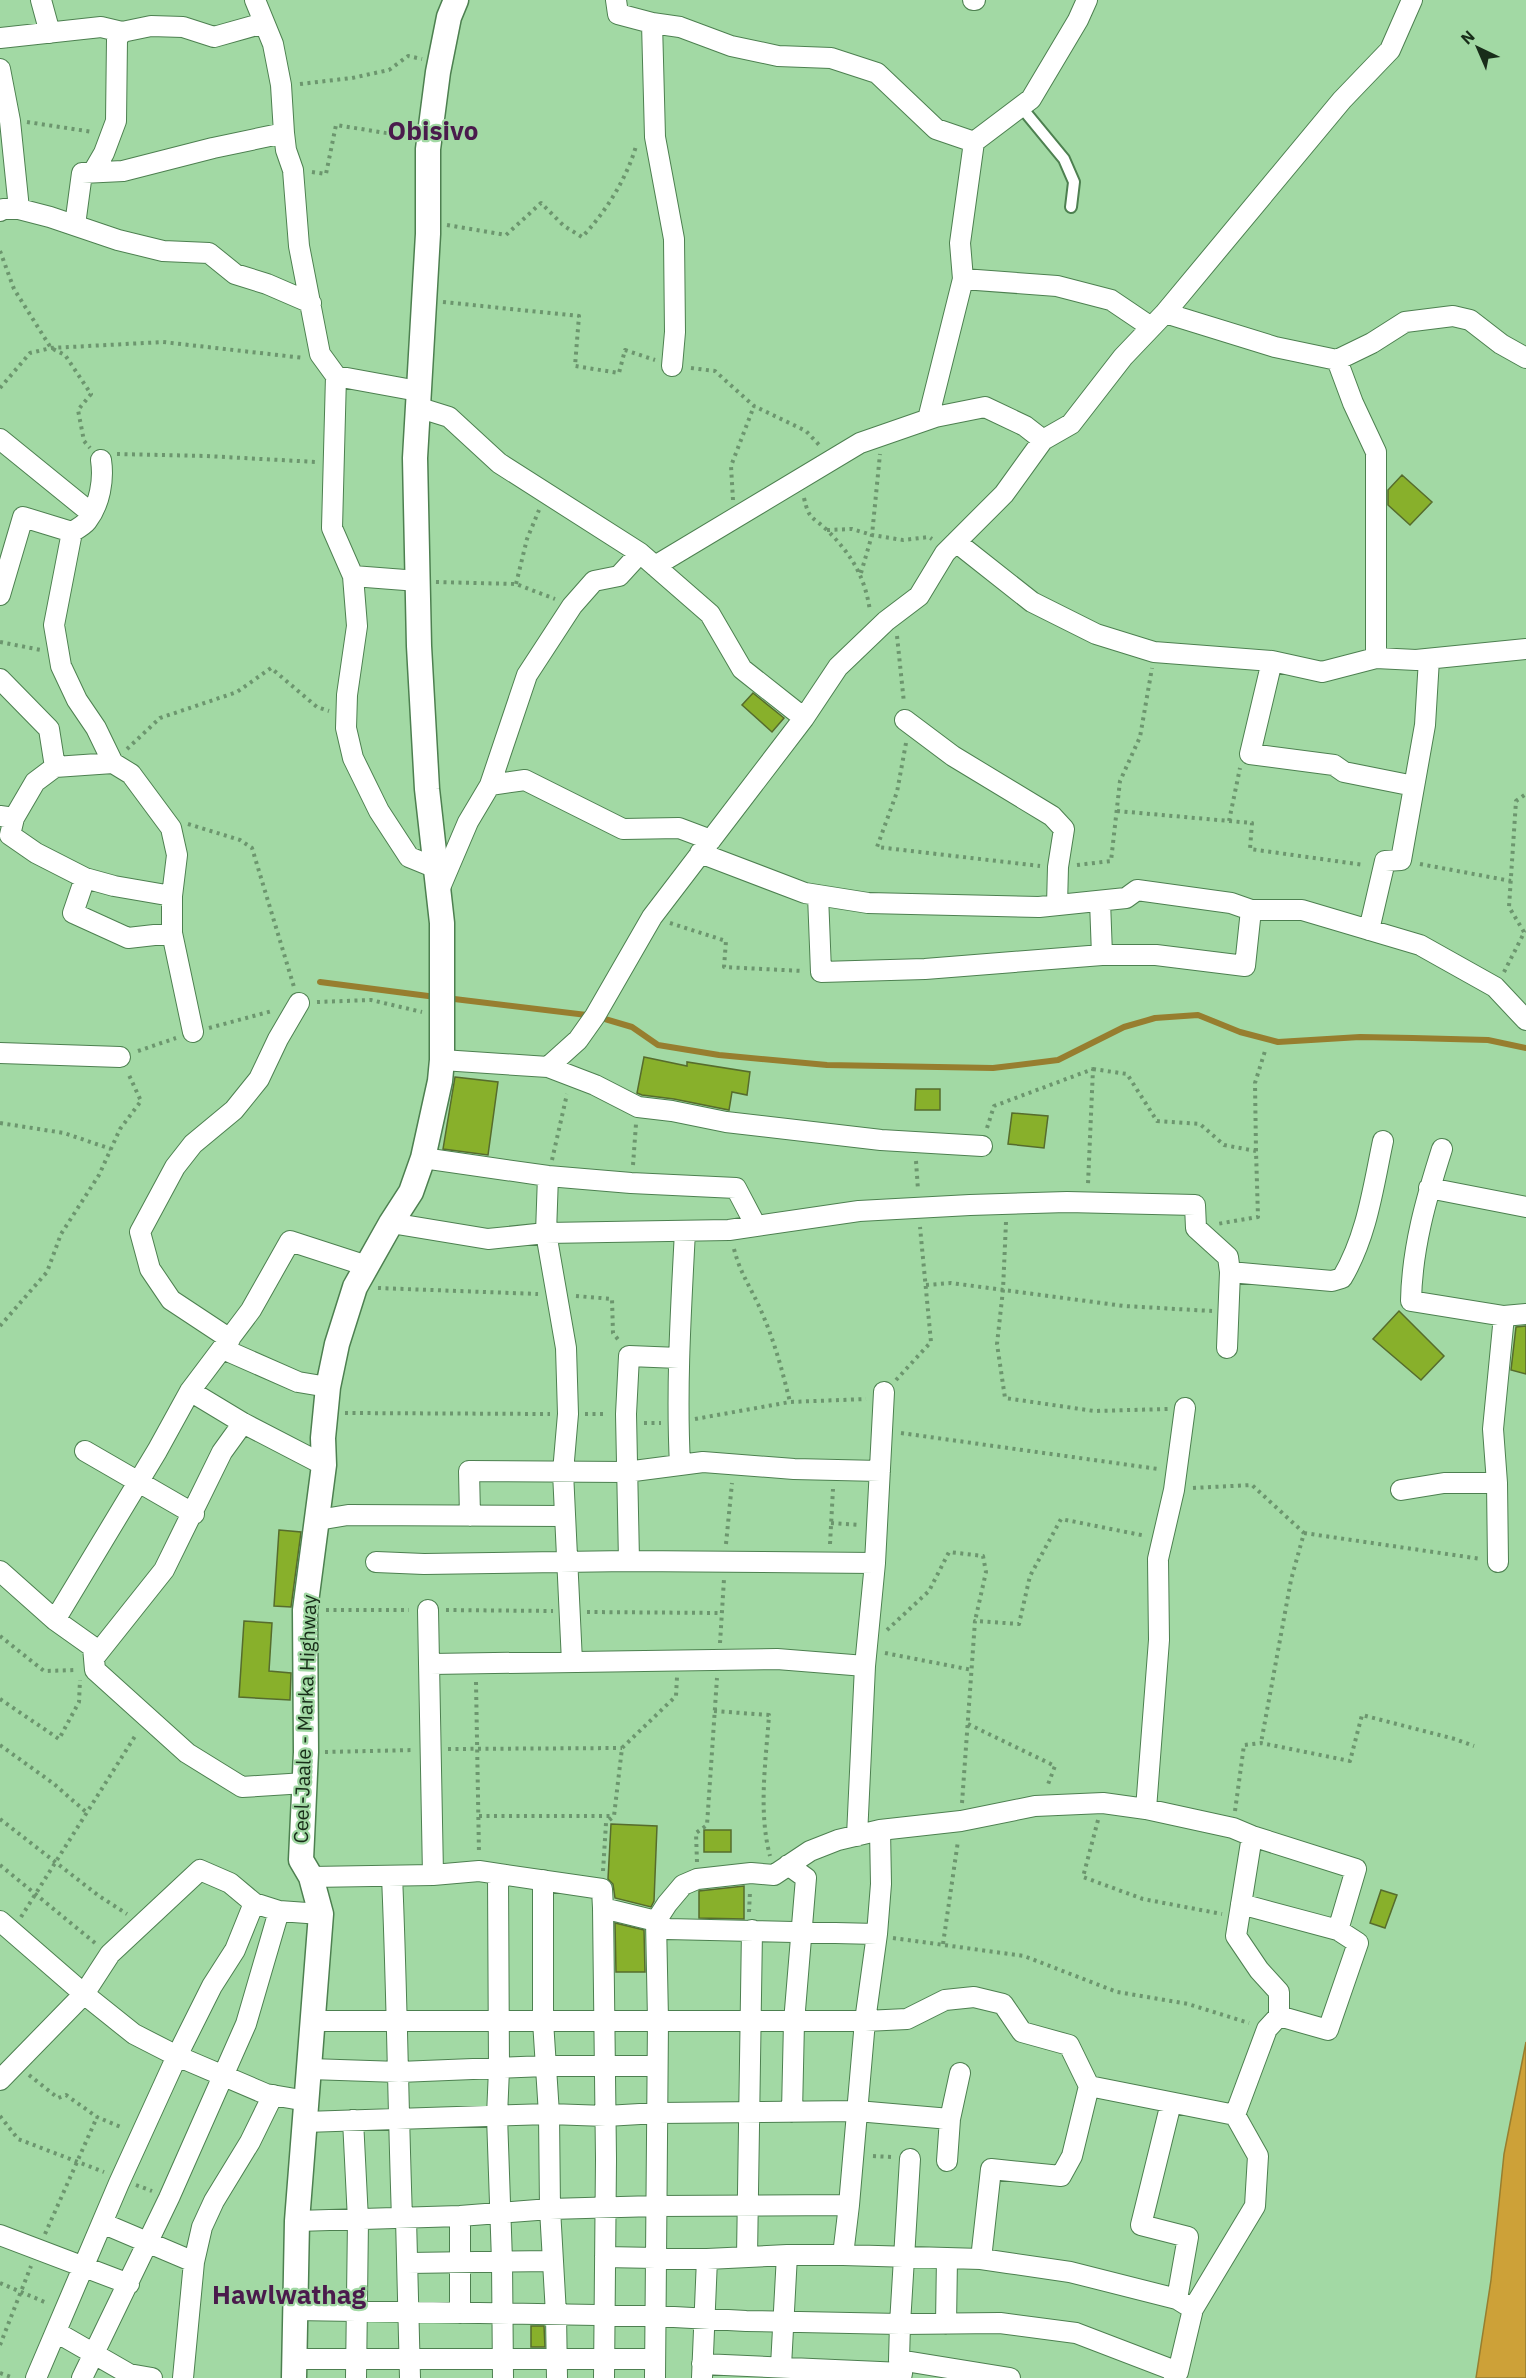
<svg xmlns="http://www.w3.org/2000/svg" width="1526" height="2378" viewBox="0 0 1526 2378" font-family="'IBM Plex Sans',sans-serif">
<rect width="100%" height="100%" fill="#a2d9a4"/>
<path fill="#cda138" stroke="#977e2f" stroke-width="1.5" d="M1526,2042V2378H1476L1491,2280L1504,2154Z"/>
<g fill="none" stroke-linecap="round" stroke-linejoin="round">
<path stroke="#977e2f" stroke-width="6" d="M320,982L436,997
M446,998L595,1016L632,1027L658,1045L719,1055L827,1065L993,1068L1058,1060L1124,1027L1155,1018L1198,1015L1240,1032L1278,1042L1360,1037L1413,1038L1488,1040L1526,1048"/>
</g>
<path fill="#88b02b" stroke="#566c2d" stroke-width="1.5" d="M1402,475L1432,502L1410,525L1388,505V490Z
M753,693L784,718L772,732L742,705Z
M644,1057L687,1066V1062L750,1072L747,1095L732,1092L729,1110L674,1099L642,1095L637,1093Z
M455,1077L498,1082L488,1155L443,1149Z
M916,1089H940V1110H915Z
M1012,1113L1048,1116L1044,1148L1008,1144Z
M1399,1311L1444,1356L1421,1380L1373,1339Z
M1526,1326V1374L1511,1370L1516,1327Z
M279,1530L301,1532L291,1607L274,1606Z
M244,1621L272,1623L269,1671L291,1673L290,1700L239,1697Z
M611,1824L657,1826L654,1901L651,1907L615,1898L613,1884L608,1879Z
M704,1830H731V1852H704Z
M744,1886V1919L699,1918V1891Z
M1381,1890L1397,1895L1385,1928L1370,1923Z
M615,1923L644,1930L645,1972H616Z
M531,2326H544L545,2347H531Z"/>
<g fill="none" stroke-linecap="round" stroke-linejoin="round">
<defs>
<path id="service" d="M1022,108L1064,159L1074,182L1071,207"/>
<path id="minor" d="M41,0L50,33
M255,0L273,44L281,85L284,133L286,150L293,170L299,246L320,354L336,376L418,391
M616,0L618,14L652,23L680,27L731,46L778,56L831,58L877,73L936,129L974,142
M973,0H975
M652,23L655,137L674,239L675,332L672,366
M0,38L101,27L122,32
M0,69L10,121L19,209
M93,172L104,153L116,121L117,39L122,32L151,26L183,27L214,37L264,23
M0,211L3,209H19L50,217L118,240L163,251L209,253L235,274L267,284L311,303
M75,225L82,173L123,171L213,148L284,133
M963,279L1057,286L1111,300L1151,327
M1165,313L1275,347L1337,360L1372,343L1405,322L1453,316L1470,320L1501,344L1526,358
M1337,360L1353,403L1376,452V658
M336,376L332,528L353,576L357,626L347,695L346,728L353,758L379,811L409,857L436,868
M417,407L449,417L499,463L640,553L710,614L742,669L804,718
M928,419L963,279L960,243L974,142L1031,99L1078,20L1087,0
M0,439L91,513
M101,460C104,480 100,504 87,521C84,525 77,529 72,532L54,625L61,666L77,700L96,728L113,763L131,774L171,828L177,855L172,896V933L193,1032
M956,542L1032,602L1096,634L1154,652L1272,661L1322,672L1376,658L1416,660L1526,649
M655,566L860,443L935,417L985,407L1025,426L1043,440
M353,576L418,581
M0,595L23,517L72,532
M1272,661L1250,754L1334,765L1344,772L1414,786
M0,679L49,729L55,767
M905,720L953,756L1052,816L1064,829L1058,867L1057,905
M490,785L527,675L572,606L594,581L619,576L640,553
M0,816L14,818L35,782L55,767L113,763
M14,818L10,835L36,853L85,878L73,913L128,938L172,933
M700,853L805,893L868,903L1039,907L1126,898L1137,890L1231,903L1251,910H1302L1420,945L1495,987L1526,1020
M85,878L114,886L172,896
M439,890L468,822L490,785L525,780L623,829L679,828L711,840
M818,895L821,972L925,969L1102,955H1156L1245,966L1251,910
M1100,901L1102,955
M1369,930L1385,861L1401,860L1425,725L1429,659
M0,1053L120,1057
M442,1060L548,1067L595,1085L638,1107L672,1111L726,1122L881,1140L982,1146
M548,1067L578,1040L595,1016L652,917L804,718L838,667L886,621L919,596L945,553L1004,494L1043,440L1071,424L1123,357L1165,313L1342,100L1390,50L1412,0
M1442,1149C1426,1199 1412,1248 1411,1301L1504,1316L1526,1314
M423,1158L548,1176L631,1183L736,1188L756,1226
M548,1176L546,1233L566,1348L568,1414L563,1472L572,1662
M1429,1188L1526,1207
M391,1223L488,1239L546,1233L729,1230L859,1211L970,1205L1067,1202L1195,1205L1196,1228L1228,1257L1230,1272L1227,1348
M1230,1272L1332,1281L1342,1278C1367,1236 1373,1188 1383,1141
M230,1339L171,1300L150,1269L140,1232L175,1167L193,1144L234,1110L259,1079L278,1039L299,1003
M223,1349L298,1382L328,1387
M190,1391L243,1423L324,1465
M85,1451L194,1514
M680,1465C676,1387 681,1309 685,1231
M1401,1490L1444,1483H1497
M470,1516L469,1471L626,1472L703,1462L794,1469L880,1471
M318,1520L348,1515L565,1516
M629,1561L626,1414L629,1356L679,1358
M376,1562L424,1564L629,1561L875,1563
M1498,1562L1497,1483L1493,1429L1504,1316
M0,1571L55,1620L93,1647L95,1670L187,1753L242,1787L305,1783
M428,1610L433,1875
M55,1620L157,1451L190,1391L251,1310L290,1241L367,1266
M94,1658L164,1570L222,1452L243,1423
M431,1664L777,1659L865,1666
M1146,1809L1159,1640L1158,1559L1174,1490L1185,1408
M857,1836L865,1666L875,1563L884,1392
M1252,1836L1236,1936L1259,1970L1279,1992V2016
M788,1865L806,1878L794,2022L792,2112
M498,1874L499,2069L497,2116L502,2261L503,2378
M392,1876C397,1990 398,2104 402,2218
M311,1877L433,1875L479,1871L602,1889L603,1908L656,1921L667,1929L877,1934
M543,1880V2021L549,2114L550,2209L556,2314L557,2378
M603,1908L606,2159L604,2378
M0,1921L84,1994L134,2034L177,2056L266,2094L307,2101
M313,2021H865L907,2019L945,2000L974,1997L1003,2004L1022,2032L1069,2045L1089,2086L1072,2156L1061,2176L991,2169L981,2259
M310,2069L399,2072L546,2066H657
M0,2080L84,1994L110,1954L200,1870L230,1883L254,1903L279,1911L321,1914
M1089,2086L1235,2115
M1171,2103L1141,2225L1188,2237L1177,2299
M1235,2115L1267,2029L1279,2016L1328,2030L1358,1943L1338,1930
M353,2120L358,2220L356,2378
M305,2122L549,2114L606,2116L657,2113L857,2111L950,2119
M947,2161L950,2119L960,2073
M849,2205L865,2021L877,1934L881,1884L880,1830
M460,2216V2313
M406,2218L410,2378
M297,2221L460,2216L550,2209L656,2206L849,2205L843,2255L981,2259L1008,2263L1070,2272L1177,2299L1193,2309L1178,2372L1174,2378
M102,2223L194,2262
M0,2235L129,2284
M605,2257L707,2259L787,2255H843
M747,2257L752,1930
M408,2263L553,2261
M1193,2309L1255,2206L1258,2156L1235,2115
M295,2310L656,2316L746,2321L900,2324L1000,2323L1076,2333L1178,2372
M946,2324L947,2258
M56,2332L129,2374L152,2378
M294,2359H655
M899,2360L1010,2378
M702,2364L902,2373L901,2378
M781,2366L787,2255
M902,2373L899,2360L900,2324L910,2159
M36,2378L119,2183L177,2056L212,1986L235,1950L254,1903
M82,2378L169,2198L246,2024L279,1911
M183,2378L194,2262L202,2227L214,2201L250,2142L273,2095
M655,2378L658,2020L656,1921L667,1904L683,1885L697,1879L751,1873L774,1875L810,1851L838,1840L880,1830L961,1821L1035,1806L1103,1803L1146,1809L1233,1828L1252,1836L1356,1869L1338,1930L1241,1904
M702,2378L707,2259"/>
<path id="tertiary" d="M294,2378L297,2221L321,1914L311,1877L301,1860L306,1752L305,1610L324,1465L323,1438L328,1387L337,1344L355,1287L391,1223L411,1192L423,1158L440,1081L442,1060V923L427,789L419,646L415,458L428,234V149L438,72L449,17L456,0"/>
</defs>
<use href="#service" stroke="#4d8050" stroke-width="14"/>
<use href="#minor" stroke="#4d8050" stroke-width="22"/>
<use href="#tertiary" stroke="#4d8050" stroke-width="27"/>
<path stroke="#6c966e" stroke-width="4" stroke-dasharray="3 4.5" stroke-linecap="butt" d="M300,84L352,78L389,70L408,56L422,59
M27,122L93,132
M312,172L326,174L336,125L411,137
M447,225L506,235L541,203L564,226L582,237C605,213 627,178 636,146
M0,251L14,289L51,348L65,355L91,394L78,410L84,441L90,448
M443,302L579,316L575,366L619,373L625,350L655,360
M691,368L715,371L754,406L806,431L820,446
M0,388L30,353L51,348L163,342L304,358
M117,454L206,456L317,462
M804,498C809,520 812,516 827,530C852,555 865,577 870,611
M733,500L731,466L754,406
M827,530L852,529L872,535L903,540L929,537L932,539
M861,573L872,535L880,454
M436,582L516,584L555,599
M516,584L527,539L539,510
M897,636L904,703
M0,642L41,650
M906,743L897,792L877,847L1040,866
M127,749L160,718L237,692L271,668L317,707L329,711
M1117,811L1252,823L1250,849L1364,865
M1229,821L1240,768
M188,824L240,840L252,848L294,987
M1420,864L1511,881
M1077,865L1111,861L1120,781L1140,737L1152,668
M670,923L726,941L724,967L802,971
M1524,932L1509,907L1516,801L1526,794
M1504,972L1525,931
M317,1002L371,1000L422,1012
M209,1028L272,1011
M138,1051L176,1038
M1093,1069L1127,1074L1157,1121L1200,1124L1224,1145L1256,1151L1258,1217L1217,1224
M0,1123L64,1133L111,1149
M987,1128L994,1106L1093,1069L1088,1184
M1256,1151L1255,1083L1265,1051
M552,1160L567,1094
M916,1161L918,1190
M633,1165L636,1124
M1006,1222L1003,1290L997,1344L1005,1398L1094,1411L1168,1409
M734,1249C740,1272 748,1283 758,1304C773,1336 782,1369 790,1402
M926,1285L951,1283L1124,1306L1212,1311
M378,1288L538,1294
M576,1296L612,1299L613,1333L620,1342
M0,1326L47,1272L61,1234L99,1175L120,1129L141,1101L128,1073
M896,1380L931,1342L920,1227
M345,1413L550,1414
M585,1414H607
M695,1419L790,1402L866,1399
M644,1423H661
M901,1433L1158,1469
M1193,1488L1252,1485L1304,1533L1291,1580L1261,1743
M831,1523L860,1525
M1304,1533L1481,1559
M726,1544L732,1483
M830,1544L833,1489
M326,1610H409
M446,1610L553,1611
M587,1612L722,1613
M887,1630L929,1591L949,1552L983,1556L986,1572L975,1621
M0,1636L44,1671L76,1670
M720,1643L724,1579
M885,1653L972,1670
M476,1682L479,1854
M0,1699L59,1739L79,1702L80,1680
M714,1711L769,1715C766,1761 758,1811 770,1856
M968,1724L1055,1766L1047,1787
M0,1745L54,1784L86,1812
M448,1749L622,1748
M325,1752L414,1750
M962,1803L975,1621L1019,1624L1030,1576L1061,1519L1146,1536
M1235,1811L1244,1745L1261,1743L1350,1761L1362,1715L1455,1739L1474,1746
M479,1816H613
M0,1819L99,1896L127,1914
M1098,1820L1083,1877L1143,1899L1222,1914
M697,1862L696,1833L707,1825L717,1678
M0,1865L95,1943
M603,1871L606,1823L614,1816L622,1748L676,1696L677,1677
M749,1912L750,1892
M21,1917L137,1733
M893,1938L1024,1956L1117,1992L1188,2004L1249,2023
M943,1944L958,1841
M29,2075L58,2098L66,2095L97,2117L123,2128
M0,2116L18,2139L104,2172
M873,2156L892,2157
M136,2185L152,2191
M45,2234L97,2117
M0,2283L47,2303
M0,2345L31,2266
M0,2373L14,2378"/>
<use href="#service" stroke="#fff" stroke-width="10"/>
<use href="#minor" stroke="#fff" stroke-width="20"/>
<use href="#tertiary" stroke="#fff" stroke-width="24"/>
</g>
<g text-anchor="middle" stroke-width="4.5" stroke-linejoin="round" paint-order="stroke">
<g font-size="20" fill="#182d19" stroke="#a2d9a4">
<text transform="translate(305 1719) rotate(-88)" y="7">Ceel-Jaale - Marka Highway</text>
</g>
<g font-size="26" font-weight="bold" fill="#4a1b4c" stroke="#a2d9a4">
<text x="433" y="140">Obisivo</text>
<text x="289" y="2304">Hawlwathag</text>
</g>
</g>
<g transform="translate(1478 48) rotate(316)" stroke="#a2d9a4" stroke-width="4.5" paint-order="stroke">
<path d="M0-4.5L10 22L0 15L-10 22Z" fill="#182d19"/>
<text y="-9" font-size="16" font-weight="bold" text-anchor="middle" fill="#182d19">N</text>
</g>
</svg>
